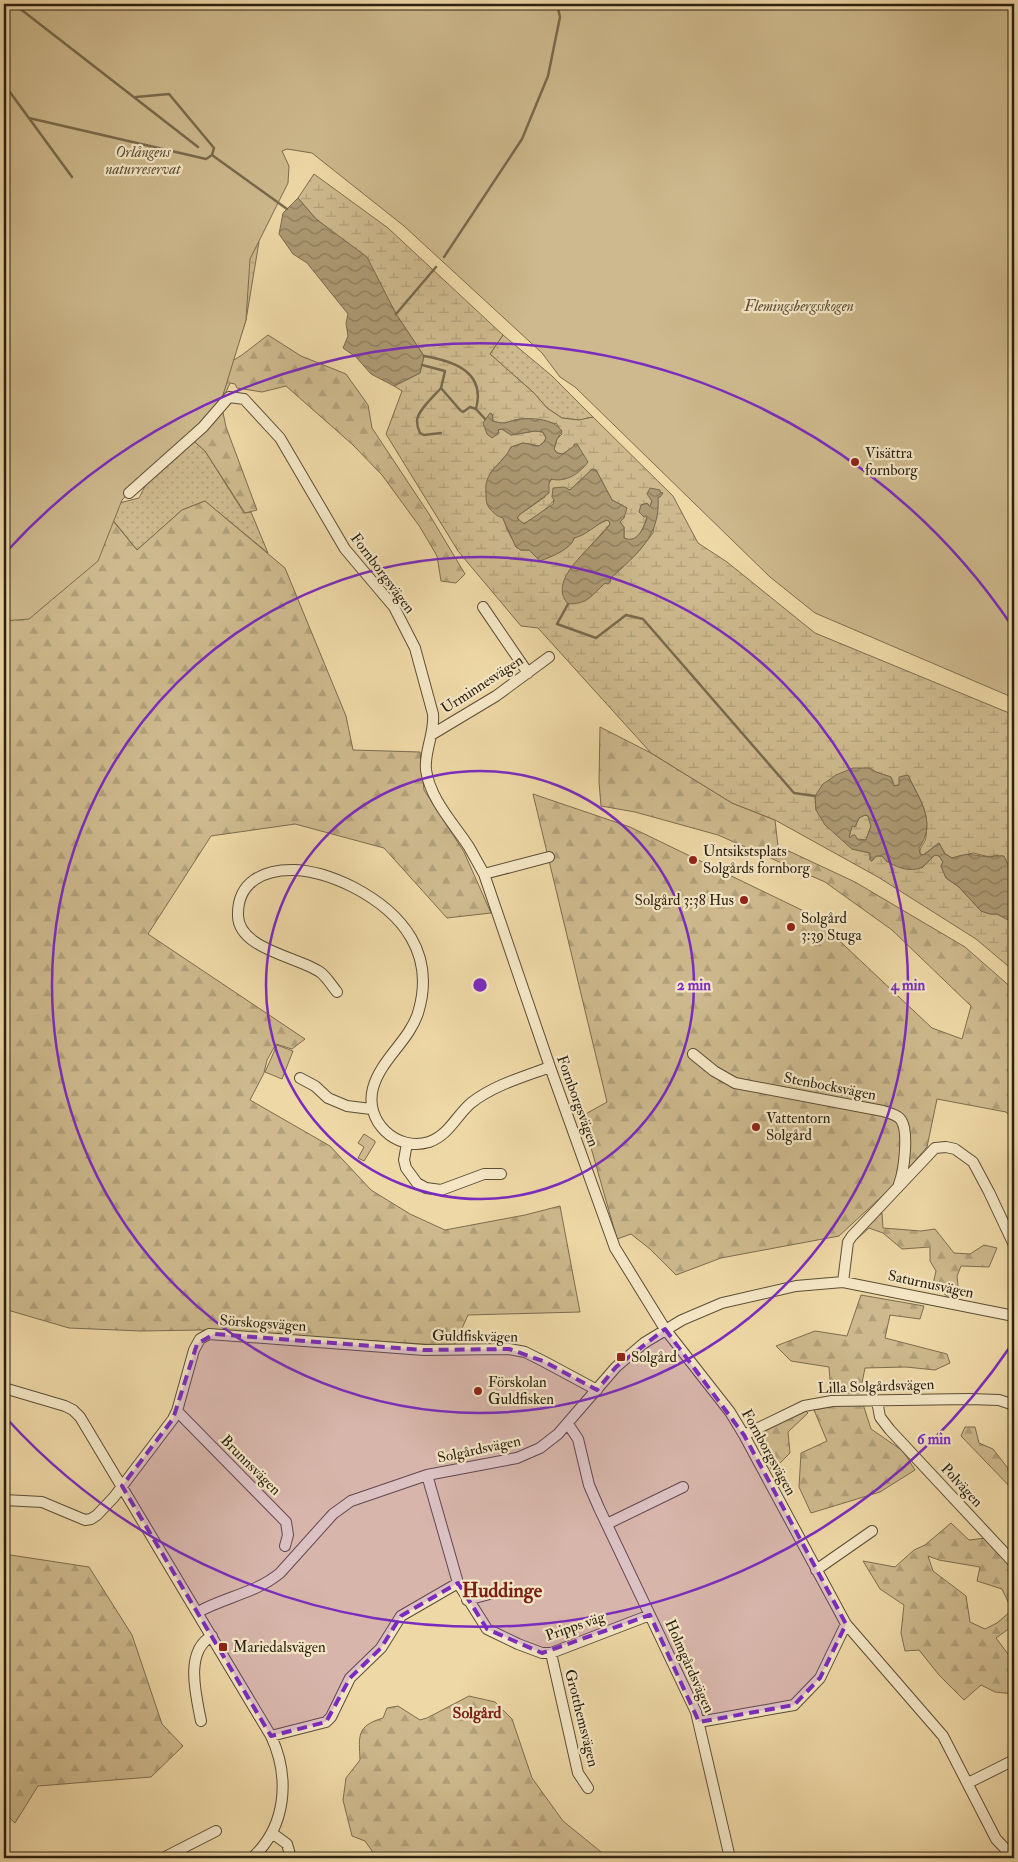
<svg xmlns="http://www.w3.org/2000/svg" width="1018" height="1862" viewBox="0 0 1018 1862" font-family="'IM FELL Double Pica',serif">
<defs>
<pattern id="grass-dots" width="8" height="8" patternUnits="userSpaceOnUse" patternTransform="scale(1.25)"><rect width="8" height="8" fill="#cdb98d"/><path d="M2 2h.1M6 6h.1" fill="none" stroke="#b09f79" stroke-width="1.8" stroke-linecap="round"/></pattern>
<pattern id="forest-firs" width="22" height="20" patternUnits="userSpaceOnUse" patternTransform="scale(1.25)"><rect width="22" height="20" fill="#cdb98d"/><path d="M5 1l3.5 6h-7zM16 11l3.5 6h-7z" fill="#b09f79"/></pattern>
<pattern id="wetland-marsh" width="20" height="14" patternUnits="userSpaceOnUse" patternTransform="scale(1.25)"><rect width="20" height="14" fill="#cdb98d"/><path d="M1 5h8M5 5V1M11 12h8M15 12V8" fill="none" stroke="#b09f79"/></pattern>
<pattern id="water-waves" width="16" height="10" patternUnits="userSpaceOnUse" patternTransform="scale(1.25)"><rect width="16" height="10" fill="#ac9973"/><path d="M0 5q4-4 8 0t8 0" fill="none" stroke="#8c7c5d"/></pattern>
</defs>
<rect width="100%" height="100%" fill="#eed8a6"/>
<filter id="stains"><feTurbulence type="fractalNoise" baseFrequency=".004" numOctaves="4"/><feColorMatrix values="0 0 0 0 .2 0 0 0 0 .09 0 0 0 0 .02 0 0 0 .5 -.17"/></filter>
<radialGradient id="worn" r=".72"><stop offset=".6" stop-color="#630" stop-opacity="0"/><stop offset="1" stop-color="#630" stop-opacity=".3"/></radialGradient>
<path fill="url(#grass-dots)" stroke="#7c6c4f" d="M164,181L226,235L259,242L246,320L233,360L142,312L121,343L137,388L155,407L205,451L244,513L251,512L268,553L205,501L182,510L137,550L77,475L101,496L119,503L139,498L157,463L140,410L112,417L97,377L20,277V200L54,195L69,231L93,242L99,232V211L113,197L129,213Z
M503,335L552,376L593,417L580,420L562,418L547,408L534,393L490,354Z"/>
<path fill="url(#forest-firs)" stroke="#7c6c4f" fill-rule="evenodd" d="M4,177L113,521L137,550L182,510L205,501L285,568L346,716L353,750L420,752L424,790L464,852L491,913L447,918L384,848L295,824L211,836L148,934L305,1039L292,1049L276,1044L267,1060L264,1073L250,1100L330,1146L371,1190L410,1214L445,1230L525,1215L560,1206L580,1312L468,1315L454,1346L202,1330L141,1331L69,1328L4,1309Z
M268,335L301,356L346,374L368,405L372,428L429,514L465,574L456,583L441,581L437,556L420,527L382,475L353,445L286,386L262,392L237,388L235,384L230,383L221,403L226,427L257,510L245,513L205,451L155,407L242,355Z
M600,727L651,753L732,803L775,820L778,846L855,882L965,947L1014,990V1121L1006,1112L937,1099L927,1147L893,1186L839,1236L721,1258L676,1275L650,1249L631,1234L617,1239L582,1116L607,1102L533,794L630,827L812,915L932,1028L962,1039L971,1006L892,930L825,882L718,835L635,812L601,806L599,782Z
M882,1213L883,1228L921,1231L935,1229L954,1253L970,1254L984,1245L997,1248L989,1267L961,1266L957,1276L959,1296L949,1298L933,1284L936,1271L930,1261V1247L902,1249L883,1233L869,1228L857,1239V1237L870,1221Z
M861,1295L924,1306L920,1319L890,1315L885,1338L947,1354L950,1363L935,1370L906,1367L865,1368L860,1393H831L829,1367L791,1361L776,1346L815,1331L847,1336Z
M862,1401L871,1429L903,1451L915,1470L880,1492L811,1513L799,1487L801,1453L827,1441L814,1410Z
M802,1407L808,1413L788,1432L790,1453L772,1471L755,1438Z
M965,1427H975L979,1443L993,1449L1014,1476V1491L961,1436Z
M951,1523L969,1540L986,1538L1014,1571V1625L996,1638L1014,1662V1694L995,1692L981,1685L964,1700L939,1675L919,1650L905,1651L901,1633L904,1605L880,1589L863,1561L895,1567L914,1550L925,1545ZM928,1556L939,1560L980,1567L977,1581L1002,1589L1012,1610L997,1623L985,1629L970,1622L966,1596L933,1571Z
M4,1554L89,1567L132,1635L162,1724L183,1746L151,1777L38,1786L15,1823L4,1813Z
M469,1696L495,1702L512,1719L532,1778L563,1821L606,1856L607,1858H377L365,1841L352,1836L343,1800L346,1778L360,1760C359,1736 356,1726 383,1718L387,1708L398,1706L420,1720L427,1718Z"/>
<path fill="url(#wetland-marsh)" stroke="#7c6c4f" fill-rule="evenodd" d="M314,174L388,228L503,335L490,354L534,393L547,408L562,418L579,420L593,417L673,496L698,543L727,562L815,633L1014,715V865H1008L997,855L990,857L973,853L952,858L945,854L939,843L923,855L920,854C919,845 926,844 926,836C930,810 918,797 908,775L899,785L894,786L891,777L876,772L815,796L816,810L839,837L852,849L870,853V860L872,861L876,856H882L887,862L922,868L935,855L940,856L943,862L941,866L946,878L959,887L981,911L990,914H997L1014,923V971L976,939L878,877L775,820L732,803L651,753L538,628L521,626L458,551L386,434L402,391L394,386L420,373L424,356L396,314L381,286L334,233L316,219L298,198ZM492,414L493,421C506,426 508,421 520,419C533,418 544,421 557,424L562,434L557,439L554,449L557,453L563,454L575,446L549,483L545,497L519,515L517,518L523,524C536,517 545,511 554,500C558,495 566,493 571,489C582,480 583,476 596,470L612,500L627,508L620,522L624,527V538C643,548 647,511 652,501L650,497L663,493L658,497L653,533L638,552L588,599L583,554L610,524L609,521L607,520C595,525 586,533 574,538C571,549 551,557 540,560L529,550H521L516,547C513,539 508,533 506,526C499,509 495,491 490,473L508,453L511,447L523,443L539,446L544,442L546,438L543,432L535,431L511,435L502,429L498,430L499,433L494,436Z
M865,815L868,816L871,826L866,840L850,838L849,837L852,826L855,827L859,818Z"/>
<path fill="#cdb98d" stroke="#7c6c4f" d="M4,4H1014V698L815,613L770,577L575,387L560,377L542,353L404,226L312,153L287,149L282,151L289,166L288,183L250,259L246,320L223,395L214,410L157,463L122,500L98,561L29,619L4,621Z
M277,1045L293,1051L282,1079L265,1072Z
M364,1134L375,1141V1143L364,1161L358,1158L364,1147L358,1143Z"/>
<path fill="url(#water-waves)" stroke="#78694c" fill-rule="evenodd" d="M298,198L316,219L367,257L396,314L424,356L420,373L394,386L371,374L356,357L343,348L348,336L346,323L348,314L307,263L293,254L279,234L283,213Z
M490,413L492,414L493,421C507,426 508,420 521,419C536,418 553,419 562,431L557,439L554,449L557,453L563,454L574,446V444H577L588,462C580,473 566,483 551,479L549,483V493L519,515L517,518L524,524L553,504L554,500L552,497L553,488L564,487L570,490L592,469L596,470L612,500L627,508L624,518L620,522L624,527V538C637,544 644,528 647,518L646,516L644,517L639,512L641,505L647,503L650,506L652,501L647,494L650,488L660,490V492L663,493L660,497H658C661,536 636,555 610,579L611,581L608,584L605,583C591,596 588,604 568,604C545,578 597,545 610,524L609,521L606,520C595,525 587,535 574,538C571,549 551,557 540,561L529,550H521L516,547L504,521L503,518C496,516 494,513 490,509C486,504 486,500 486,494C483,470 502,466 511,447L523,443L539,446L544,442L546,438L543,432L535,431L511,435L502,429L498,430L499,433L492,438L487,434L483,423Z
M853,768H870L876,772L891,777L894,786L899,785V777L908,775C918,798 938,822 919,848L920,854L924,855L939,843L945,854L952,858C971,852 970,855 988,857C993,857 998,855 1004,856L1008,865H1014V923L997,914H990L981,911L959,887L946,878L941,866L943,862L939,856L935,855C930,859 925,866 920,868C908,873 889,865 882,856H876L872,861L870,860V853L852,849L825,825L816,810L815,796L823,784L836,775ZM865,815L868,816L871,826L866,840H858L855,835H852L850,838L849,837L852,826L855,827L859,818Z"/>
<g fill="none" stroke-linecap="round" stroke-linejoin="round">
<path stroke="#78694c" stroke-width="2.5" d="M14,4L198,147
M4,84L72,177
M136,97L169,94L214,148L212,155
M29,118L206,159L212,155L287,209
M444,257L522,139L548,76L560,17L557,4
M396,314L436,267
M424,356C454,361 486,372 476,409L485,419
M422,365L445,371L441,388L460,410L463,412L470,407L476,409
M441,433L424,435L420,433C418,429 417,425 417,421C417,411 435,395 441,388
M568,604L557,624L596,638L626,615L643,619L794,793L815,796"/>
<defs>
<path id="minor" d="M129,493L203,427L229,397L244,399L280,438L345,549L394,607L415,648L433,714C435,733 424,751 426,770C430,799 454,824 469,847C474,856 479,865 484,874L550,1067L615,1248L665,1329L730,1412L744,1435L846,1624L943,1736L996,1839L1014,1858
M483,607L528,673
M431,735L496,696L549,657
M484,874L549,857
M337,992C332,986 326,976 320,972C298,957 239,949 238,916C237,881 265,869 295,870C315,871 335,878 353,887C403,913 436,954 418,1013C409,1041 381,1059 373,1088C364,1121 396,1152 429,1142C449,1135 456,1116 471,1103C494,1085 523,1077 550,1067
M693,1054L714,1071L735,1083L883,1111C889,1113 898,1115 901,1120C909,1131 904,1172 899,1184
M300,1078L315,1086L328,1098L347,1106L371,1109
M407,1143L404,1160L406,1168L417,1183L426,1188L441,1190L484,1174H501
M843,1282L848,1242L852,1236L935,1148L946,1147L955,1149L973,1162L989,1192L1014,1245
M4,1388L65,1406L73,1410L80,1417L271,1736C290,1777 287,1826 252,1858
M877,1401L880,1417L890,1430L1014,1563
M177,1411L286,1522L288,1535L285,1546
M568,1424L578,1439L589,1485L599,1508L696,1712L730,1858
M744,1435L804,1406L832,1401L969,1399L999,1400L1014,1405
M427,1475L458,1583L487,1629L518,1644L542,1653H551L650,1615
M4,1500L42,1502L85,1520L91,1519L97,1515L114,1497L173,1419L177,1411L194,1350L200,1339L209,1334L424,1350L509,1349L525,1352L543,1361L597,1390
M607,1524L683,1487
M816,1570L872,1531
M467,1600L497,1592
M198,1612C225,1597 256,1593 280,1573L333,1514L351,1501L427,1475L517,1458L540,1448L558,1434L616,1367L644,1343L682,1320L722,1303L796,1286L843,1282L1014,1316
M551,1653L578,1773L588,1788
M201,1721C196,1695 184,1651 212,1636
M699,1722L794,1705L820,1678L846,1624
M271,1736L326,1722L331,1717L350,1678L381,1648L401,1616L458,1583
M968,1783L1014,1760
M272,1833L287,1844L291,1858
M163,1858L216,1831"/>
</defs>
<use href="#minor" stroke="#5c4e36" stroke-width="12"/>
<use href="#minor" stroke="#f4e6c5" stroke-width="10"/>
</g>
<path fill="#7b2cbf" fill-opacity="0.2" stroke="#7b2cbf" stroke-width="4" stroke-dasharray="10 6" stroke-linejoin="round" d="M665,1329L744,1435L846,1624L820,1678L794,1705L699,1722L650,1615L542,1653L487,1629L458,1583L401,1616L381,1648L350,1678L326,1722L271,1736L122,1486L173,1419L197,1344L214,1334L424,1350L509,1349L543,1361L597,1390L616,1367Z"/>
<g fill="none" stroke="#7b2cbf" stroke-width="2.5">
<circle cx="480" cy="985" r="214"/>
<circle cx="480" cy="985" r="428"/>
<path d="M1012 1344A642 642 0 0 1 7 1419M7 551A642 642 0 0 1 1012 626"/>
</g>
<g fill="#8f2418" stroke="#f4e6c5" stroke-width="2">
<circle cx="855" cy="462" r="5"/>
<circle cx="693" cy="860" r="5"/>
<circle cx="744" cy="900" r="5"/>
<circle cx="791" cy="927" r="5"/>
<circle cx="756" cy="1127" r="5"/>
<rect x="616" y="1352" width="10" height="10" rx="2.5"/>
<circle cx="478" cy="1391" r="5"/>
<rect x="218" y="1642" width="10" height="10" rx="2.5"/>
</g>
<g text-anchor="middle" stroke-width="4.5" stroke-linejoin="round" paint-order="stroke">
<g font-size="15" font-style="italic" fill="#5c4e36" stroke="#f4e6c5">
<text x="143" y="157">Orlångens<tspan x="143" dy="17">naturreservat</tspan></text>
<text x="799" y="311">Flemingsbergsskogen</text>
</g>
<g font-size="15" fill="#2b2011" stroke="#f4e6c5" text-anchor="start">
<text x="865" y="458">Visättra<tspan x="865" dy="17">fornborg</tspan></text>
<text x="703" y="856">Untsikstsplats<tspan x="703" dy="17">Solgårds fornborg</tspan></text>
<text x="734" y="905" text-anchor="end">Solgård 3:38 Hus</text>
<text x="801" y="923">Solgård<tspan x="801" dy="17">3:39 Stuga</tspan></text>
<text x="766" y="1123">Vattentorn<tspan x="766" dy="17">Solgård</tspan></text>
<text x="631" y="1362">Solgård</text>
<text x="488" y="1387">Förskolan<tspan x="488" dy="17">Guldfisken</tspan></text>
<text x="233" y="1652">Mariedalsvägen</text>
</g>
<g font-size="15" fill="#2b2011" stroke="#f4e6c5">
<text transform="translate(383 573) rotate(53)" y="5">Fornborgsvägen</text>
<text transform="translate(482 684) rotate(-33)" y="5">Urminnesvägen</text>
<text transform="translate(830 1086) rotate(11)" y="5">Stenbocksvägen</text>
<text transform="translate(578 1101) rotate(70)" y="5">Fornborgsvägen</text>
<text transform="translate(931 1284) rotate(12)" y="5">Saturnusvägen</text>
<text transform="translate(263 1323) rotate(4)" y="5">Sörskogsvägen</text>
<text transform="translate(475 1336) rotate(1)" y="5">Guldfiskvägen</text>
<text transform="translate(876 1386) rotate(-2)" y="5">Lilla Solgårdsvägen</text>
<text transform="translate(479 1449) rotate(-12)" y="5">Solgårdsvägen</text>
<text transform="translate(769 1452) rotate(61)" y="5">Fornborgsvägen</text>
<text transform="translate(251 1465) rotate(45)" y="5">Brunnsvägen</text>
<text transform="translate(962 1485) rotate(47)" y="5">Polvägen</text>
<text transform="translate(575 1626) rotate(-19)" y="5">Pripps väg</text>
<text transform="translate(690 1666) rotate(66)" y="5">Holmgårdsvägen</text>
<text transform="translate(582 1718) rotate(76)" y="5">Grotthemsvägen</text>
</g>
<g font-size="16" font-weight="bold" fill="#7a1f14" stroke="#f4e6c5">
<text x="477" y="1718">Solgård</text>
</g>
<g font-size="20" font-weight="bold" fill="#7a1f14" stroke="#f4e6c5">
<text x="502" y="1597">Huddinge</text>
</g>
</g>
<circle cx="480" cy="985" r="8" fill="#7b2cbf" stroke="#f4e6c5" stroke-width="2.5"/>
<g font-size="15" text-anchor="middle" font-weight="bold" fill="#7b2cbf" stroke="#f4e6c5" stroke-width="4.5" stroke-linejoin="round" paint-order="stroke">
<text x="694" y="990">2 min</text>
<text x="908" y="990">4 min</text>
<text x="934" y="1444">6 min</text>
</g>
<rect width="1018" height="1862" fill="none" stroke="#eed8a6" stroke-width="20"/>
<rect x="5" y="5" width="1008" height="1852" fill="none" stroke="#2b2011" stroke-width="2.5"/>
<rect x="10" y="10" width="998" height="1842" fill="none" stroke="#2b2011"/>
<rect width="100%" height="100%" filter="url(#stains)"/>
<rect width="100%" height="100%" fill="url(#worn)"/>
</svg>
